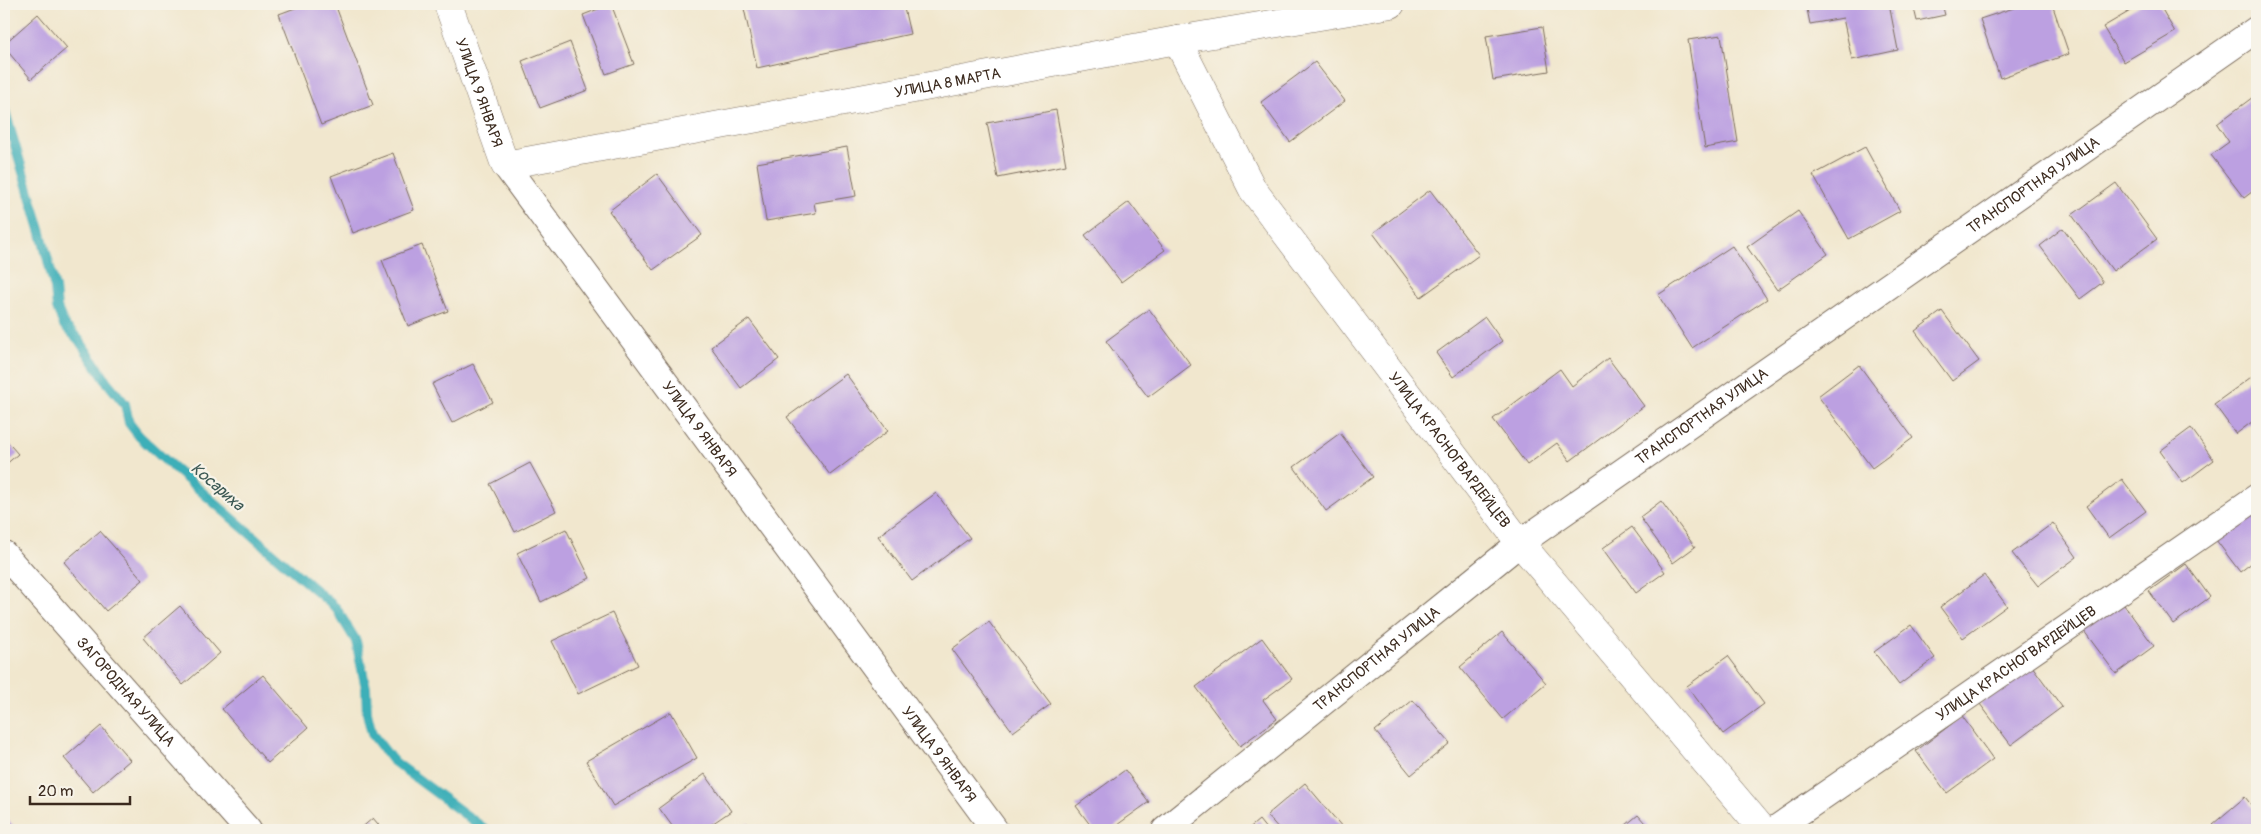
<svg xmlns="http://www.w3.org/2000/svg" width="2261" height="834" viewBox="0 0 2261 834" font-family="Pangolin,sans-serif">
<rect width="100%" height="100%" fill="#f7f3e8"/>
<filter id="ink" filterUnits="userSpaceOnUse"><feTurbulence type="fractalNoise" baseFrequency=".02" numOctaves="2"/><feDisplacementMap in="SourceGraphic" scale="10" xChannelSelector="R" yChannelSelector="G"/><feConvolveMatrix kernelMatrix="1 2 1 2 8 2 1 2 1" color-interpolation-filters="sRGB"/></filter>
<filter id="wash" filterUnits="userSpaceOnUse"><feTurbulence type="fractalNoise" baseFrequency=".0096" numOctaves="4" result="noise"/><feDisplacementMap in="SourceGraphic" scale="20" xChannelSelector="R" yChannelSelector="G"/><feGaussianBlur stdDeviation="1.12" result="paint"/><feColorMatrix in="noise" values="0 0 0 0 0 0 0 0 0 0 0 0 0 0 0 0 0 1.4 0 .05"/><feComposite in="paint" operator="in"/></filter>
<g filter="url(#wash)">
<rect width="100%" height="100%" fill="#f1e7ce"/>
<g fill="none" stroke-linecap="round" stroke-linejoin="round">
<path stroke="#3eafb8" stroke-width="10" d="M4,108L41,233L55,288L57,308L64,325L79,340L107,382L125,404L129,423L139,436L165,460L336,608L356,641L366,688L367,713L372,734L392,760L486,830"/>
</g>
<g id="blocks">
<path fill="#bca0e1" d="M306,4H335L373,105L321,125L279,14Z
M611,4L634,64L606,74L583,15Z
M743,4H903L910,34L757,68Z
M1806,4H1889L1898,50L1852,60L1843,18L1810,24Z
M1913,4H1942L1945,15L1917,21Z
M2026,4H2052L2069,54L2000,78L1980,19Z
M2142,4H2159L2175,32L2124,62L2103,27Z
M38,14L67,48L31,79L4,47V44Z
M1542,27L1549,71L1493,80L1486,36Z
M1721,35L1738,142L1705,148L1688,40Z
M570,42L588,90L540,108L522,61Z
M1315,62L1345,101L1290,142L1261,102Z
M2253,97L2257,103V188L2244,198L2211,155L2229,142L2217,124Z
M1056,110L1066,165L998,178L987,123Z
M847,147L856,196L814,203L816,213L766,221L757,163Z
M1865,147L1900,211L1849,239L1813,175Z
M393,153L414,210L353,233L331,176Z
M657,174L702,235L653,270L609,211Z
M2116,183L2157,239L2113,271L2072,215Z
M1430,190L1479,255L1421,297L1373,233Z
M1129,202L1165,250L1121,282L1085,235Z
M1798,211L1828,254L1777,290L1747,247Z
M2063,228L2103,282L2080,299L2040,246Z
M422,245L448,311L408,326L382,260Z
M1732,246L1767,299L1692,348L1658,295Z
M1149,309L1191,365L1148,397L1106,341Z
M1942,311L1979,361L1952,381L1915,331Z
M1485,317L1502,341L1453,377L1436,353Z
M749,319L779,359L741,388L711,347Z
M1608,358L1644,406L1570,461L1557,443L1527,465L1493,419L1560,369L1572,386Z
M473,364L493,402L452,423L432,384Z
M1859,365L1913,438L1872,468L1818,396Z
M846,374L888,431L830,475L787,417Z
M2254,375L2257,380V418L2236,434L2214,404Z
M2191,428L2214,460L2183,483L2160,451Z
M1340,433L1373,477L1326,511L1294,467Z
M4,438L18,454L4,466Z
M530,463L556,511L515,532L490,484Z
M2122,479L2146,511L2109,538L2086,506Z
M936,493L970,538L912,581L878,536Z
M1661,501L1695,547L1673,563L1640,517Z
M2252,507L2257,514V559L2240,572L2213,536Z
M2053,523L2077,557L2038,586L2012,553Z
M1632,527L1665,572L1636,593L1603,548Z
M566,529L590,578L541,602L517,553Z
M100,531L143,580L106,611L64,562Z
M2186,564L2210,597L2173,624L2149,591Z
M1984,575L2007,606L1963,638L1940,607Z
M2116,594L2154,646L2116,674L2078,623Z
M180,606L220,653L183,685L143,638Z
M612,613L638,665L578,694L552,641Z
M989,622L1051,704L1013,732L952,649Z
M1911,625L1935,658L1899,685L1874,652Z
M1502,632L1546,683L1503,719L1460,667Z
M1262,638L1292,679L1263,700L1277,719L1240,746L1196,687Z
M1728,656L1764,704L1723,734L1687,686Z
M2032,666L2062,707L2011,745L1980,704Z
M263,675L308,728L268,763L222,709Z
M1413,700L1450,743L1411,775L1375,731Z
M671,712L697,758L613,806L586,761Z
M1962,716L1993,759L1947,793L1916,751Z
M101,726L130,760L93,792L64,758Z
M1125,770L1149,802L1110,830H1094L1076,806Z
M705,774L731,811L703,830H675L659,808Z
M1305,783L1343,828L1340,830H1280L1267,815Z
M2245,797L2257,812V830H2219L2213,824Z
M4,815L17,830H4Z
M1638,815L1651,830H1620Z
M373,818L383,830H359Z
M1259,820L1267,830H1247Z
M748,823L753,830H738Z"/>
</g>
</g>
<g filter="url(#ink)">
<use href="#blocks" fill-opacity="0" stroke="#7b6c5c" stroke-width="1"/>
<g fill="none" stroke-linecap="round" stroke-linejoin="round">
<defs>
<g id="minor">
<path id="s1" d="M505,165L995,830"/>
<path id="s2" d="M4,554L248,830"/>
<path id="s3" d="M1165,830L1520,543L2257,29"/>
<path id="s4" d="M1774,830L2257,497"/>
</g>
<g id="tertiary">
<path id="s5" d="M448,4L505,165L1177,40L1391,4"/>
<path id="s6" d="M1177,40L1253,190L1520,543L1763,830"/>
</g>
</defs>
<use href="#minor" stroke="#7b6c5c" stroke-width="28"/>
<use href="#tertiary" stroke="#7b6c5c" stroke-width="29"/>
<use href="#minor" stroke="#fff" stroke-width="26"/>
<use href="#tertiary" stroke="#fff" stroke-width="28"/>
</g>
</g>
<g text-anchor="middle" stroke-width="4.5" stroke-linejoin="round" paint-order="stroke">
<g font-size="15" fill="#3b2a1e" stroke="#f7f3e8">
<text dy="5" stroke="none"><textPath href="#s5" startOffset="621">УЛИЦА 8 МАРТА</textPath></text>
<text dy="5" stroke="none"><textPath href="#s5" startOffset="94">УЛИЦА 9 ЯНВАРЯ</textPath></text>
<text dy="5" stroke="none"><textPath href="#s3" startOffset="1082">ТРАНСПОРТНАЯ УЛИЦА</textPath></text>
<text dy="5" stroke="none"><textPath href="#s3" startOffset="678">ТРАНСПОРТНАЯ УЛИЦА</textPath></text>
<text dy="5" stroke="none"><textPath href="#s1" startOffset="328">УЛИЦА 9 ЯНВАРЯ</textPath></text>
<text dy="5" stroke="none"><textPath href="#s6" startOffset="494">УЛИЦА КРАСНОГВАРДЕЙЦЕВ</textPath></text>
<text dy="5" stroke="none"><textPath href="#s3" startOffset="272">ТРАНСПОРТНАЯ УЛИЦА</textPath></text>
<text dy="5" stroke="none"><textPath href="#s4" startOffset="294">УЛИЦА КРАСНОГВАРДЕЙЦЕВ</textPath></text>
<text dy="5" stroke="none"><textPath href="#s2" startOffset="184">ЗАГОРОДНАЯ УЛИЦА</textPath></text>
<text dy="5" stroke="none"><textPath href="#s1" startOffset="732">УЛИЦА 9 ЯНВАРЯ</textPath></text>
</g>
<g font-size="16" font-style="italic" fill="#3c5954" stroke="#f7f3e8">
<text transform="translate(218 486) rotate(41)" y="6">Косариха</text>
</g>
</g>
<rect width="2261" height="834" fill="none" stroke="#f7f3e8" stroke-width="20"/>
<path d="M30 796v8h100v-8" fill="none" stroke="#3b2a1e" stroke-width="2.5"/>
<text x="38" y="796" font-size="15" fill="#3b2a1e" stroke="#f7f3e8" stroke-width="4" paint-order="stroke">20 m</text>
</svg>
